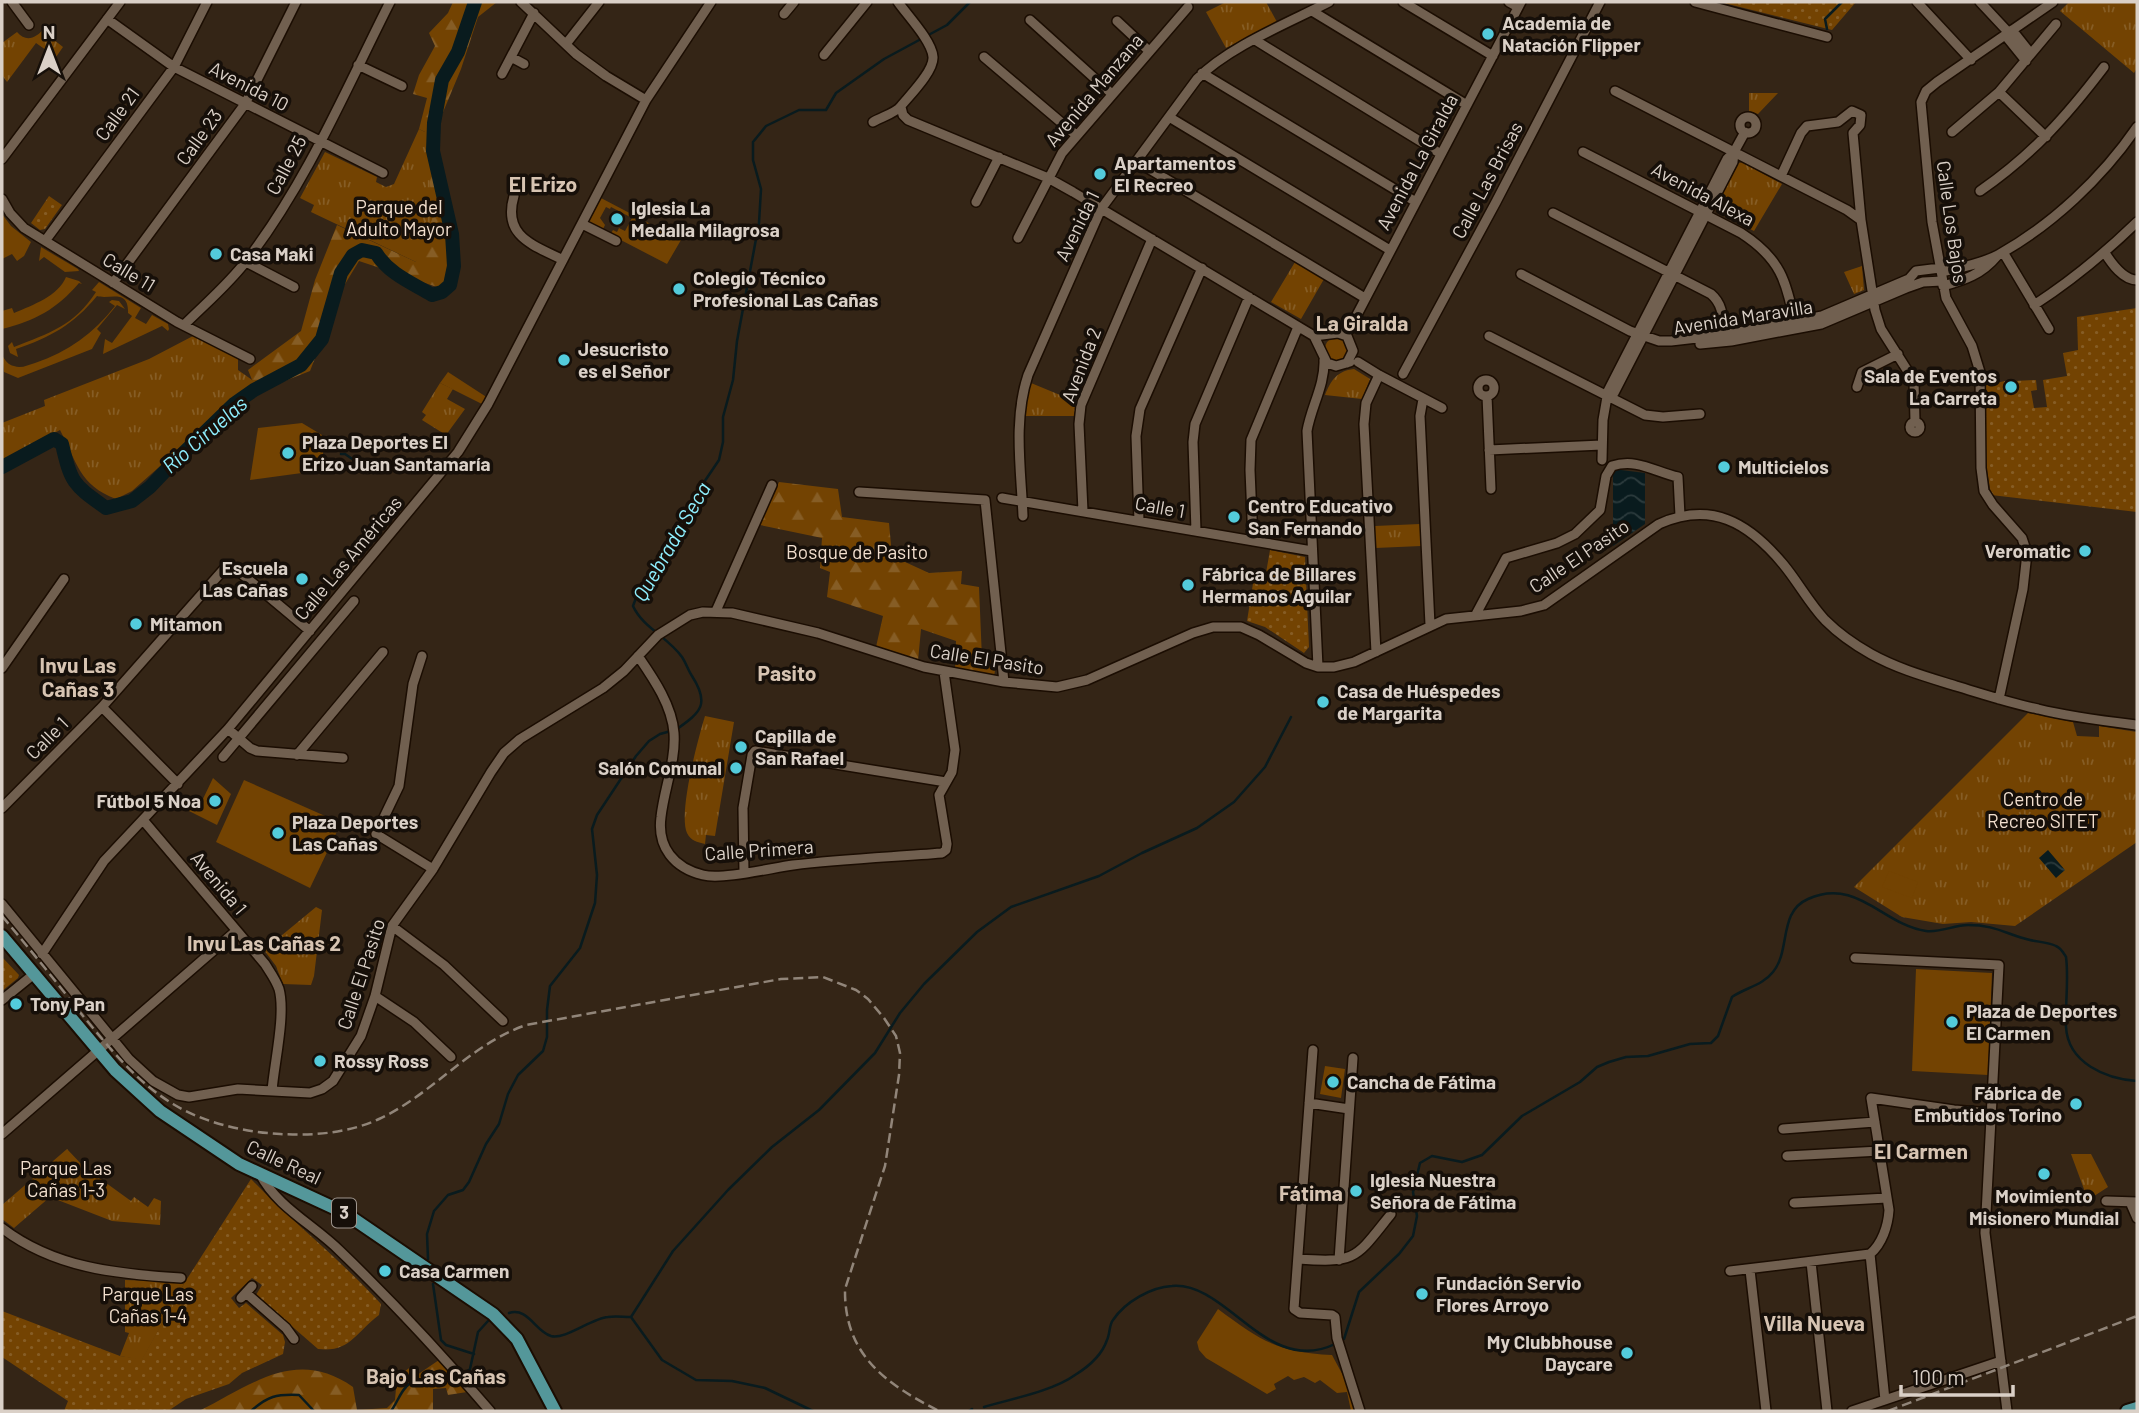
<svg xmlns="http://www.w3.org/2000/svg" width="2139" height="1413" viewBox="0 0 2139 1413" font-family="Barlow,sans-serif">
<defs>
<pattern id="grass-dots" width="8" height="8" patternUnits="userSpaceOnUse" patternTransform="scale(1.75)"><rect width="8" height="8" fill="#734302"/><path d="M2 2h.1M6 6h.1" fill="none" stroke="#865d25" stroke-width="1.8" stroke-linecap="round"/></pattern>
<pattern id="forest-firs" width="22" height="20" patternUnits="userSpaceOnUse" patternTransform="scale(1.75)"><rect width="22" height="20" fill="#734302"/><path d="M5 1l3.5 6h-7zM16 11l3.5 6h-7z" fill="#865d25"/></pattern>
<pattern id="park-tufts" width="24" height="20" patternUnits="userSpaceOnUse" patternTransform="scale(1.75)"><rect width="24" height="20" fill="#734302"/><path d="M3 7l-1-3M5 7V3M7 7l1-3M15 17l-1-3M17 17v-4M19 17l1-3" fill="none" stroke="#865d25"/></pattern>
<pattern id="water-waves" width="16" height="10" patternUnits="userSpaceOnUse" patternTransform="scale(1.75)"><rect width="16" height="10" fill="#091b1e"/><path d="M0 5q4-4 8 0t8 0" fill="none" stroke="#2c3b3d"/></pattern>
</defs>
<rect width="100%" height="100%" fill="#342516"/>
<path fill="url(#grass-dots)" d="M1720,2H1856L1832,30Z
M49,196L62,205L45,229L40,230L31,223Z
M2137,308V512L1991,495L1986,464L1984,374L1989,373L1991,384L2005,381L2008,393L2016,392L2014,381L2036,380L2037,390L2031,391L2034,408L2047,407L2043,380L2067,376L2063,353L2078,350L2077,317Z
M1270,550L1305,557L1309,647L1304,653L1265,627L1247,621L1255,571L1266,573Z
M2,957L19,975L18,978L2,991Z
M251,1179C292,1222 340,1259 381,1304L379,1315C356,1332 350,1353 318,1349L256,1295L262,1285L252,1278L231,1298L239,1308L246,1303L283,1335L285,1342L283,1354L242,1373L229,1384L186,1399L168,1411H64L68,1401L2,1357V1311L120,1356L142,1359L185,1282Z"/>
<path fill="url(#forest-firs)" d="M453,2H497L478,17L461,69L441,117L438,152L458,254L452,292L359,261L342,289L310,371L257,392L248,370L301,331L315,280L337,225L416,262L425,132L419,129L427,98L413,94L419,75L435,46L429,33L448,13Z
M779,482L838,489L842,517L889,523L892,556L929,573L962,571L961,584L979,587L982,659L997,660L994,676L955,669L956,641L921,629L918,661L876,647L883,616L827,597L830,572L820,568L822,538L760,525Z
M439,1360L467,1392L448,1395L446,1388L433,1389V1410L438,1411H199C251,1385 296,1347 353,1387L357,1410L387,1408L395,1400L397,1377L412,1366L417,1375Z"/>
<path fill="url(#park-tufts)" d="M1226,2H1266L1277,22L1226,48L1206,12Z
M2069,2H2137V68L2134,73L2060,11Z
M44,28V32L63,47L56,57L36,43L7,82L2,75V43L17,32C26,43 37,38 44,28Z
M1749,93H1778L1758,114L1749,111Z
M419,129L425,132L433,217L416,262L311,212L314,205L300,198L325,152L377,177L376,182L386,187L394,184Z
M1742,162L1782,184L1754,231L1716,212L1715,207L1737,164Z
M1295,262L1324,279L1301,319L1271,302Z
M1862,266L1864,290L1854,294L1844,272Z
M193,336L238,358V370L255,382L132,491L116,499C79,485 77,462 60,430L2,461V423L45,406L44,400L149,359Z
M1354,369L1370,379L1362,399L1325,395C1331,380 1337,371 1354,369Z
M440,383L453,389L447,399L465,409L446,435L422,420L426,415L422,412Z
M1031,383L1077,402L1074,416H1026V398Z
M1420,524L1421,546L1375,548V526Z
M2028,713L2073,722L2077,736L2099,737V726L2137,732V842L2015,926L1971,922L1943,924L1902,917L1854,887Z
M705,716L734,722L715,836L706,835L705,844C697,842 691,841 687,833C678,813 698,739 705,716Z
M316,907L322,910L314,976L311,985L283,984L276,966L264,950Z
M67,1149L84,1167L131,1201L134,1197L148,1207L154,1198L161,1201L160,1225L112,1221L50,1197L14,1228L2,1219V1205Z
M2071,1154H2091L2108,1187L2088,1200Z
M125,1280L185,1282L142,1360L120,1356L129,1333L125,1332Z"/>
<path fill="#734302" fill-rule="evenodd" d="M601,198L681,240L667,264L588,223ZM606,207L610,209L611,207L632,218L625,231L619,228L617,232L613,230L611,233L603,229L605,225L600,218Z
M2,214L11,226L31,242L24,256L17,261L12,254L2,259Z
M41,247L78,269L79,271L65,272L44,257L39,261Z
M66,277L79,281L82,284L79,283C57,309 35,321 2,329V311L12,308L14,313C33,305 58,296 66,277Z
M99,282L141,308L135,318L146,324L152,315L168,324L169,329L168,331L162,326L103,354L105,339L112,343L132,316L128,313C129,288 109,300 97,296C73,325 51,337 16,349L18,357L10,353L8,346L12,342L14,347C49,333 74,326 96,292L92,290Z
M112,300L119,301L125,309L117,305L97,329L101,333L92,349L18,378L4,372L2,355C5,360 8,365 14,366C21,369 28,365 35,363C68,352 94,333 115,306L109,302Z
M1325 349a12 12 0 1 1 24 0a12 12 0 1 1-24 0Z
M448,372L488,398L484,405L440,383Z
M302,423L322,435L324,470L250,480L258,428Z
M213,778L231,794L217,825L187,810L192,799L201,803Z
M244,780L341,823L310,888L216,842Z
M1889,871L1918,882L1912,898L1882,887Z
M1916,969L1992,973L1988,1075L1912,1071Z
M1325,1066L1345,1069L1341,1098L1320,1094Z
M1218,1309C1261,1341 1277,1352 1332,1355L1346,1381L1354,1411H1351L1347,1392L1337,1393L1320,1380L1315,1383L1304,1377L1294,1380L1288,1376L1274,1384L1276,1389L1267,1394L1206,1358L1199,1350L1197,1342Z"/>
<path fill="url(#water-waves)" d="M1613,469L1645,473V524L1613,546Z
M2048,850L2065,870L2056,878L2039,858Z"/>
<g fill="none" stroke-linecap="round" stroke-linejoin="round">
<path stroke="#091b1e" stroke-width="2.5" d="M1827,29L1825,19L1842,2
M341,454H345L373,473
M677,729C701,712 710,704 692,676C688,670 686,663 682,657C668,637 643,628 633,606L636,598L650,582L692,500L719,460L723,442V417L733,380L737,341L759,223L761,189L753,160V142L766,126L799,110H826L836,93L884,59L947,25L970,2
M428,1259L427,1234L434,1211L448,1195L463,1190L469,1182L486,1144L499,1124L508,1094L518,1075L543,1051L547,1037V1010L550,986L580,948L595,903L597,875L592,829L597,815L636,756L649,741L660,734L671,731
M433,1284L441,1340L446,1345L474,1354
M509,1313C528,1307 535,1331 551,1336C565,1340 592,1318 608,1317C615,1316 623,1317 631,1317L662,1360L696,1380L732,1381L765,1388L813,1411
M631,1317L673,1251L728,1190L772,1147L819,1110L875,1053L900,1013L924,984L977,932L1011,907L1099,876L1142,853L1197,828L1234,802L1265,767L1291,717
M1341,1341L1344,1339L1359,1292L1399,1254L1413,1236L1417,1216L1413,1192L1420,1163L1432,1156L1462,1162L1482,1155L1522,1116L1580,1082L1597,1067L1609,1062L1626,1057L1648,1056L1690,1044L1711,1043L1718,1036L1732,997C1745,988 1763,985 1773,972C1791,950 1778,912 1808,899C1857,877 1883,925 1926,931C1940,933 1954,925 1968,925C1996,925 2005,934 2030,940C2038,942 2048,942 2056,946C2061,948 2063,952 2066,957C2069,980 2065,1004 2066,1027C2068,1063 2106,1079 2137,1081
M984,1407C1011,1399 1053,1391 1075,1375C1088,1367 1102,1355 1107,1340C1110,1334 1109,1325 1113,1320C1125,1302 1151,1287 1172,1286C1227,1281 1267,1377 1335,1344
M251,1411C268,1396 276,1394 299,1395L314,1411
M391,1411C397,1403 400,1393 406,1387C421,1371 439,1386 456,1379C461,1377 466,1372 470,1369L478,1332L488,1321
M969,1411L972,1409"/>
<path stroke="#091b1e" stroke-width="14" d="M2,467L54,439L62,444C71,484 74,485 106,508L132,501L150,487L169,467L234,404L254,390L301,365L322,339L341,273L353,255L362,250L376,253C389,274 412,283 432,295L442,292L450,285L454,266L452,234L433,151L434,123L442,80L458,52L475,2"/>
<defs>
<path id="minor" d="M12,2L29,25
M521,2L576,54L606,76L646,100
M1403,2L1493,56
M1509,2L1518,7
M1695,2L1827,37
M1917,2L1971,60
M1980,2L2009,33
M1312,11L1467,105
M784,14L794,2
M107,19L174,67L383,173
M1030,20L1112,94
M1117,21L1149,51
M2012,30L2031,54
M2005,35L2026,61
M1255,40L1441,154
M566,44L599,2
M824,55L867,2
M511,57L524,64
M984,57L1076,135
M358,65L402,86
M1202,73L1416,202
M502,74L534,13
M1615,91L1847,210L1861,220
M1999,92L2046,137
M901,107L903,115L908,120L1048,178L1073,192L1314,336L1338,333L1347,336L1353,351L1347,363
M1169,117L1390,250
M1740 125a8 8 0 1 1 16 0a8 8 0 1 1-16 0Z
M873,122C881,117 896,113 901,106C910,95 934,71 933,57C932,41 907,15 898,2
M1952,132L1999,92L2056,24
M1583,152L1741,233C1780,258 1787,281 1795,325
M2,159L120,2
M1136,161L1365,298
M1781,176L1801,133L1807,126L1838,122L1852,111L1861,115L1860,125L1853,133L1861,220L1875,310L1881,329L1914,381L1915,422
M1980,191C2032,155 2066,117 2104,67
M514,196C502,237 534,245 563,260
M2,199L10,213L24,228L177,322L250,359
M976,202L999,157
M1553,213L1711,294C1725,306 1722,321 1724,338
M582,224L616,241
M1018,238L1062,153L1188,7
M45,241L174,67L207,2
M2003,252L2049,329
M2105,253C2112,264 2123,280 2137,280
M246,262L294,287
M1941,272C1959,268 1981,264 1998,255C2052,225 2102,178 2137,127
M1521,274L1630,331L1659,341H1671L1723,335L1822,316L1909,279L1916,271L1940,268
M113,283L245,104L296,2
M1943,286C1965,280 1982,274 1997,256
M2034,305C2071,281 2105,253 2137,222
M184,325C205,304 229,284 247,260C307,182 346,89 390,2
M1338,333L1349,330L1521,2
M1314,336L1327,363L1336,366L1350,362
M1489,336L1645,415L1663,417L1700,414
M1700,344L1731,341L1821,324L1906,288L1923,282L1942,281
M1358,362L1379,375L1442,408
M1403,374L1496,202L1600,2
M1478 388a8 8 0 1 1 16 0a8 8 0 1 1-16 0Z
M1857,387L1862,372L1898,354
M1487,396L1491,489
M1609,397L1614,393L1733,162L1734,152
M1423,399L1420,416L1430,625
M1910 427a5 5 0 1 1 10 0a5 5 0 1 1-10 0Z
M1489,450L1602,445
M1602,460L1603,420L1608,391L1727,159L1734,152L1745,132
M859,492L985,500L1004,682
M1002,498L1312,551
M1083,511L1079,424L1081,405L1152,239
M1023,516C1021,469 1013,420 1028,375L1101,209L1197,79C1228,47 1288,23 1329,2
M1139,521L1136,436L1140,409L1202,268
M1196,531L1193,442L1195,424L1249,297
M1253,541L1250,470L1251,440L1298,327
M716,611L772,485
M1475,616L1506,558L1557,543L1575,534L1600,510L1606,476L1612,466C1637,458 1655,472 1678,477L1680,516
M1376,652L1364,424L1366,403L1379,375
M422,656L413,684L399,786L376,834L433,869
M638,656C653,678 672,705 674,733C676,761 664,789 661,817C657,847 674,868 703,875C722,880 771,868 793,865C842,859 893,857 942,853L946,850L947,844L939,795L952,772L955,750L944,672
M1318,667L1307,431C1311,407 1325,385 1324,360
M2,668L64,579
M1999,699L2023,589L2027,553L2022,538L1993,505L1984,491L1981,468L1980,372L1972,346L1946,298L1932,222L1921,102L1926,91L1937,82L2053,2
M102,707L178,784
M228,729L250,748L257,751L343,758
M297,755L383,652
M223,757L354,601
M2,808L102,707L224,569H236L310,631
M143,820L265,964C270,972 276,980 279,989C286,1014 274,1064 272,1091
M744,873L743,808L752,755L755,751L946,782
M2,904L129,1059L153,1081L178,1095L189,1097L238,1089L310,1093L322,1089L333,1081L361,1036L375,996L392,926L433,869L491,772L504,753L520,739L603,688L624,671L658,635L690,615L703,612L732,613L818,633L924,667L1004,682L1057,687L1087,680L1193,633L1213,627H1241L1259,635L1306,663L1318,667H1334L1354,662L1446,619L1521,611L1544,605L1659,524C1711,501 1748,522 1783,564C1798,582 1809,603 1825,620C1838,633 1855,645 1871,654C1898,669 1927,677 1956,686C1983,694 2010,703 2038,709C2070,717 2104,721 2137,725
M392,926L444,965L503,1021
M42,954L104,861L228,729L458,452L488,404L646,100L711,2
M1855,958L1999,965L1985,1233L2007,1411
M375,996L414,1022L451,1057
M2,1000L34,974
M1313,1050L1294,1309L1300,1313L1332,1315L1335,1317L1337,1338L1360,1411
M1309,1103L1349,1109
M1783,1129L1875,1122
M2,1134L236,931
M1787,1156L1880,1151
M260,1174C277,1207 314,1225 340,1251C393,1302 442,1355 490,1411
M2106,1201L2137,1202
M2130,1202L2137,1218
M1794,1203L1887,1198
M2,1228C54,1268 117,1274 181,1278
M1870,1254C1882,1244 1888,1226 1889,1210L1871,1098L1954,1110L1991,1113
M1870,1254L1885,1400
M1298,1259C1357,1263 1355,1259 1391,1214
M1339,1260L1353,1058
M1811,1262L1827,1411
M1750,1270L1766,1411
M1730,1271L1870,1254
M246,1293L286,1328L294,1339
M241,1298L252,1286
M1852,1411L2001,1361"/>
<path id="major" d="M2,936L115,1070L160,1111L239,1164L345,1213L493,1314L517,1339L555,1411
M2127,1411L2137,1408"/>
</defs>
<use href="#minor" stroke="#1b0d02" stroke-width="12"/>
<use href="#major" stroke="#1b0d02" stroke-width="16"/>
<use href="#minor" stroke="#716050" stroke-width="9"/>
<use href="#major" stroke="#54979a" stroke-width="12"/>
<path stroke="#918579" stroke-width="2.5" stroke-dasharray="10 5" stroke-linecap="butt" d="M2,916C28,947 54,979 79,1011C107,1045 135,1081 173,1104C204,1123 244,1132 280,1134C313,1136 349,1133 379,1119C433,1094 469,1045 526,1025L781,979L823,977L856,990L868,999L884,1018L896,1036L900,1053L899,1075L885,1166L845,1289C844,1355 886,1384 939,1411
M1888,1411L2137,1316"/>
</g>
<g fill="#53cbdb" stroke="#160f09" stroke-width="2.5">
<circle cx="1488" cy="34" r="7"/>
<circle cx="1100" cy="174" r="7"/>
<circle cx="617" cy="219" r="7"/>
<circle cx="216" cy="254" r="7"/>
<circle cx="679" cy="289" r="7"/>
<circle cx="564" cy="360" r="7"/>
<circle cx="2011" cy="387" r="7"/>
<circle cx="288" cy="453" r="7"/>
<circle cx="1724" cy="467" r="7"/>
<circle cx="1234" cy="517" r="7"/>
<circle cx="2085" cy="551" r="7"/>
<circle cx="302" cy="579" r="7"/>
<circle cx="1188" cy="585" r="7"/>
<circle cx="136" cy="624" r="7"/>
<circle cx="1323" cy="702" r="7"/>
<circle cx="741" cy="747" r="7"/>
<circle cx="736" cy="768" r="7"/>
<circle cx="215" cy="801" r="7"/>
<circle cx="278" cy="833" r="7"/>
<circle cx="16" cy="1004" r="7"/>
<circle cx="1952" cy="1022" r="7"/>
<circle cx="320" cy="1061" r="7"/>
<circle cx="1333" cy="1082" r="7"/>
<circle cx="2076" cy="1104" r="7"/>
<circle cx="2044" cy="1174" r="7"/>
<circle cx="1356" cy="1191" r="7"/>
<circle cx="385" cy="1271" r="7"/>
<circle cx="1422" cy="1294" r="7"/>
<circle cx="1627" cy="1353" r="7"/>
</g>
<g text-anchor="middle" stroke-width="7" stroke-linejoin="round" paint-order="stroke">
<rect fill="#160f09" stroke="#9f968e" stroke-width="2" x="332" y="1198.5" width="24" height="29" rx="5"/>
<g font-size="18" font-weight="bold" fill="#dad0c7">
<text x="344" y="1219">3</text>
</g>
<g font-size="19" font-weight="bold" fill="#dad0c7" stroke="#160f09" text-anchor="start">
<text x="1502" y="30">Academia de<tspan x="1502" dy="22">Natación Flipper</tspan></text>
<text x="1114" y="170">Apartamentos<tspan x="1114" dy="22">El Recreo</tspan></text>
<text x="631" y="215">Iglesia La<tspan x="631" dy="22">Medalla Milagrosa</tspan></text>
<text x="230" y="261">Casa Maki</text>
<text x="693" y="285">Colegio Técnico<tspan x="693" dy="22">Profesional Las Cañas</tspan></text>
<text x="578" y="356">Jesucristo<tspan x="578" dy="22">es el Señor</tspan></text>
<text x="1997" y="383" text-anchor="end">Sala de Eventos<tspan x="1997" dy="22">La Carreta</tspan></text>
<text x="302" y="449">Plaza Deportes El<tspan x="302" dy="22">Erizo Juan Santamaría</tspan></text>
<text x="1738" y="474">Multicielos</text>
<text x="1248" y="513">Centro Educativo<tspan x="1248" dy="22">San Fernando</tspan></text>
<text x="2071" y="558" text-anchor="end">Veromatic</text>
<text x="288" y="575" text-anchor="end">Escuela<tspan x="288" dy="22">Las Cañas</tspan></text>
<text x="1202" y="581">Fábrica de Billares<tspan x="1202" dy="22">Hermanos Aguilar</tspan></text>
<text x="150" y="631">Mitamon</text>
<text x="1337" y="698">Casa de Huéspedes<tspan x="1337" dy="22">de Margarita</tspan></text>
<text x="755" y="743">Capilla de<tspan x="755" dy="22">San Rafael</tspan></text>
<text x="722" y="775" text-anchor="end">Salón Comunal</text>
<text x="201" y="808" text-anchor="end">Fútbol 5 Noa</text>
<text x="292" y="829">Plaza Deportes<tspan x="292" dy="22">Las Cañas</tspan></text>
<text x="30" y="1011">Tony Pan</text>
<text x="1966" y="1018">Plaza de Deportes<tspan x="1966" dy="22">El Carmen</tspan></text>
<text x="334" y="1068">Rossy Ross</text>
<text x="1347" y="1089">Cancha de Fátima</text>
<text x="2062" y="1100" text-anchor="end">Fábrica de<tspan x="2062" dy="22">Embutidos Torino</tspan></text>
<text x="1370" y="1187">Iglesia Nuestra<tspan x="1370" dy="22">Señora de Fátima</tspan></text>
<text x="2044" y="1203" text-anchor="middle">Movimiento<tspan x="2044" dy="22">Misionero Mundial</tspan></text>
<text x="399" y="1278">Casa Carmen</text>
<text x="1436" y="1290">Fundación Servio<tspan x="1436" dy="22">Flores Arroyo</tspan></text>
<text x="1613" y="1349" text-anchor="end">My Clubbhouse<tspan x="1613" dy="22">Daycare</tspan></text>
</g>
<g font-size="19" fill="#dad0c7" stroke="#160f09">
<text transform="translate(249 86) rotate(27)" y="7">Avenida 10</text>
<text transform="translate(1094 90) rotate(-50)" y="7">Avenida Manzana</text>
<text transform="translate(117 114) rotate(-54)" y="7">Calle 21</text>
<text transform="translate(199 137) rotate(-54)" y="7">Calle 23</text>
<text transform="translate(1417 162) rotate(-62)" y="7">Avenida La Giralda</text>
<text transform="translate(286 165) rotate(-62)" y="7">Calle 25</text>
<text transform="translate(1487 180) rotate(-62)" y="7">Calle Las Brisas</text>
<text transform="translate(1703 194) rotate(28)" y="7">Avenida Alexa</text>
<text transform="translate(1952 222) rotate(82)" y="7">Calle Los Bajos</text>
<text transform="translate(1077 226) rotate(-64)" y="7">Avenida 1</text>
<text transform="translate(129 272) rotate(31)" y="7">Calle 11</text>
<text transform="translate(1743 317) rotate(-9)" y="7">Avenida Maravilla</text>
<text transform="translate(1081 365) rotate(-69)" y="7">Avenida 2</text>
<text transform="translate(1160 507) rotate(10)" y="7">Calle 1</text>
<text transform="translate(1579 556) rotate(-34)" y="7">Calle El Pasito</text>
<text transform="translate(348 558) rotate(-50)" y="7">Calle Las Américas</text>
<text transform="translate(987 659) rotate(9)" y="7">Calle El Pasito</text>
<text transform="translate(47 738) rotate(-45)" y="7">Calle 1</text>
<text transform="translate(759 850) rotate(-4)" y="7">Calle Primera</text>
<text transform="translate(219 883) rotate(50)" y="7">Avenida 1</text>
<text transform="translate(361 974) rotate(-72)" y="7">Calle El Pasito</text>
<text transform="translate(284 1162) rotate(25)" y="7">Calle Real</text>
</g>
<g font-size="19" fill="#f2dfce" stroke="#160f09">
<text x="399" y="214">Parque del<tspan x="399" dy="22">Adulto Mayor</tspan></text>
<text x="857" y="559">Bosque de Pasito</text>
<text x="2043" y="806">Centro de<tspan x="2043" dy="22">Recreo SITET</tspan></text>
<text x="66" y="1175">Parque Las<tspan x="66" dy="22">Cañas 1-3</tspan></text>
<text x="148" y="1301">Parque Las<tspan x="148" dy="22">Cañas 1-4</tspan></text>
</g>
<g font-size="21" font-weight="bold" fill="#d7c4b2" stroke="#160f09">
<text x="543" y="192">El Erizo</text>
<text x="1362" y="331">La Giralda</text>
<text x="78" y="673">Invu Las<tspan x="78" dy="24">Cañas 3</tspan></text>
<text x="787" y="681">Pasito</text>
<text x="264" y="951">Invu Las Cañas 2</text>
<text x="1921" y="1159">El Carmen</text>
<text x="1311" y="1201">Fátima</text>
<text x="1814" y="1331">Villa Nueva</text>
<text x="436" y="1384">Bajo Las Cañas</text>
</g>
<g font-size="21" font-style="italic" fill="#8feffe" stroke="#160f09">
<text transform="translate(205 435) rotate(-41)" y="7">Río Ciruelas</text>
<text transform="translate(672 542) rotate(-60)" y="7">Quebrada Seca</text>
</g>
</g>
<rect width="2139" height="1413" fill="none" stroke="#dad0c7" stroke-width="7"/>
<g transform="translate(49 49)" stroke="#160f09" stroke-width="5" paint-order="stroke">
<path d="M0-5L12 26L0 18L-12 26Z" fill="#dad0c7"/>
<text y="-10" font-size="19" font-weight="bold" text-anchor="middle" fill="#dad0c7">N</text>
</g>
<path d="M1901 1385v10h112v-10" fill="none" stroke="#dad0c7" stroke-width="3.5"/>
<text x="1912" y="1385" font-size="21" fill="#dad0c7" stroke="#160f09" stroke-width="5" paint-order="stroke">100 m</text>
</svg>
